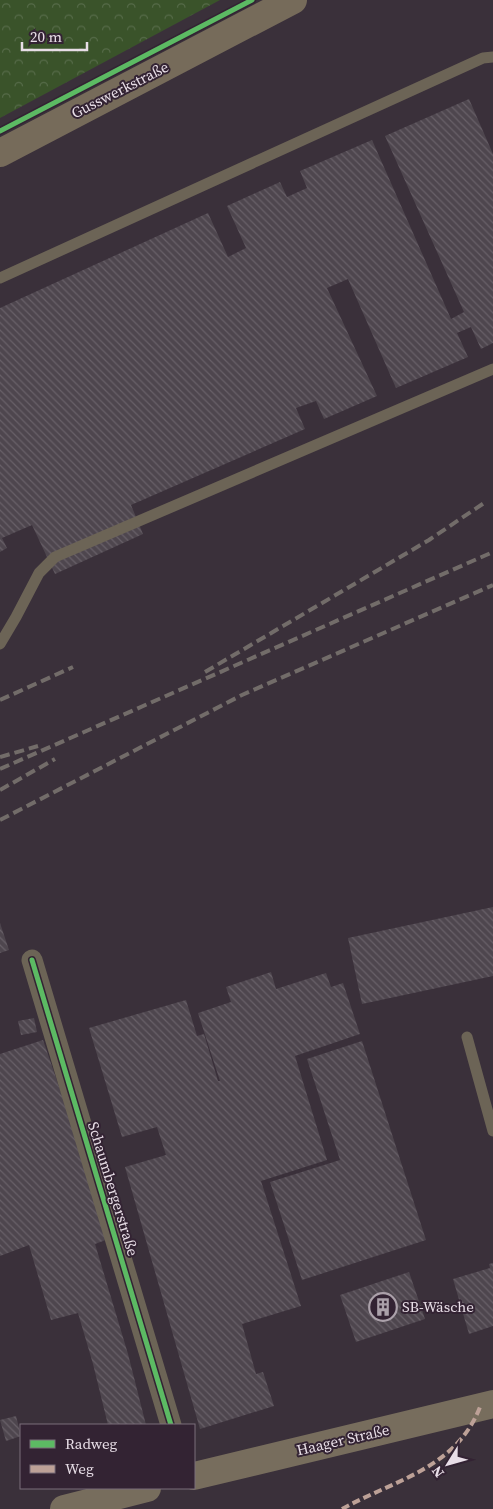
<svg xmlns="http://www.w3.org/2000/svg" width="493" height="1509" viewBox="0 0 493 1509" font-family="'Source Serif 4',serif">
<defs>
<pattern id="forest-crowns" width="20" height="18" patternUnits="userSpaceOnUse" patternTransform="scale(1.25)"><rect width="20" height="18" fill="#3a532a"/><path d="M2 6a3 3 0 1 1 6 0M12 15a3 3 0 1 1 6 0" fill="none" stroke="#566b49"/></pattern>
<pattern id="building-back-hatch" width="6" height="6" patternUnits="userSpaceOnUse" patternTransform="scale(1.25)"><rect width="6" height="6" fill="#4e464e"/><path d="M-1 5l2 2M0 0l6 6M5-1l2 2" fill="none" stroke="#686068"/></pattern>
</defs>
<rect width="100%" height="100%" fill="#3a303a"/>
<path fill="url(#forest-crowns)" d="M0,0H220L0,118Z"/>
<path fill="url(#building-back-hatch)" d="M469,99L493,154V343L481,349L471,327L457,333L468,357L396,388L348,279L327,288L377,396L324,419L316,401L296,408L305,429L131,505L143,534L55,574L32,525L2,538L7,548L0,552V308L208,213L228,257L246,248L227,206L280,182L287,197L307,188L300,171L372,140L451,319L464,312L385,136Z
M493,907V976L362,1004L348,938Z
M0,923L9,950L0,953Z
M271,972L276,989L326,973L331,987L343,983L360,1034L295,1056L327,1160L261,1181L301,1306L242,1324L256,1374L263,1372L274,1406L200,1429L125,1167L166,1155L157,1127L122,1137L89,1028L186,1000L197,1036L204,1034L218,1081H220L198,1013L231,1002L226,987Z
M34,1018L37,1032L21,1035L18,1021Z
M43,1040L111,1238L95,1244L128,1354L146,1425H108L93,1364L78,1313L51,1320L29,1245L0,1256V1054Z
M362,1041L426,1240L302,1280L270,1182L340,1160L307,1059Z
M493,1263V1326L469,1334L453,1279L490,1268L489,1264Z
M409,1272L425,1319L356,1342L340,1295Z
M16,1416L21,1436L6,1441L0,1420Z"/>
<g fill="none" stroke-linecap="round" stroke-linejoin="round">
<path stroke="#6c6456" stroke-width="11" d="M0,278L483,58L493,57
M0,644L16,617L39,573L55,557L493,369
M467,1037L493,1131"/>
<path stroke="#6c6456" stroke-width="21" d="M32,960L171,1425"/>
<path stroke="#776d5d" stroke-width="28" d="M194,1476L493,1404
M64,1509L147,1488"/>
<path stroke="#766b5a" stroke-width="28" d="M0,153L293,0"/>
<path stroke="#726c69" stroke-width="4" stroke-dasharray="10 5" stroke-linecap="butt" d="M205,672L429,540L484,503
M0,700L73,667
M0,757L38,746
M0,769L493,552
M0,790L55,759
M0,820L242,695L493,585"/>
<path stroke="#bda197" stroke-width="4" stroke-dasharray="8 4" stroke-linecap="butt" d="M342,1509C394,1480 456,1469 480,1407"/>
<defs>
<path id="cycleway" d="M0,131L252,0
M32,960L171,1425"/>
</defs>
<use href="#cycleway" stroke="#332333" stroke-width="8"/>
<use href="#cycleway" stroke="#5cba63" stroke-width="5"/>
</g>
<defs>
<symbol id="building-ring" viewBox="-11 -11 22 22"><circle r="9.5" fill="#332333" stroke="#aba1aa" stroke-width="1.5"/><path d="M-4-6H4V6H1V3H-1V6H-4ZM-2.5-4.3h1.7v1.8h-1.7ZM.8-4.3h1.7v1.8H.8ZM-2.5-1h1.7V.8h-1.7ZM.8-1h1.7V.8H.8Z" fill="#aba1aa"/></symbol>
</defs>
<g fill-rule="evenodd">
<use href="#building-ring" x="367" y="1291" width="32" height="32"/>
</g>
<g text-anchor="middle" stroke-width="4" stroke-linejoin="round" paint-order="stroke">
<g font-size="15" fill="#e8dee7" stroke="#332333">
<text transform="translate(120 90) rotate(-27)" y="5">Gusswerkstraße</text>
<text transform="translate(113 1189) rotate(73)" y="5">Schaumbergerstraße</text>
<text transform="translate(343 1440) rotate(-13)" y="5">Haager Straße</text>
</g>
<g font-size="15" fill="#e8dee7" stroke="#332333" text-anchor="start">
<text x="402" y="1312">SB-Wäsche</text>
</g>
</g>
<rect x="20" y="1424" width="175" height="65" fill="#332333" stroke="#7b6e7b"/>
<rect x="30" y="1440" width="25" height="8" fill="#5cba63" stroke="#7b6e7b"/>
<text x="65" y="1449" font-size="15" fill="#e8dee7">Radweg</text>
<rect x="30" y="1465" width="25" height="8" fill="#bda197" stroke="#7b6e7b"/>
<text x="65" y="1474" font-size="15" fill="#e8dee7">Weg</text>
<g transform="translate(448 1464) rotate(233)" stroke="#332333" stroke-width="4" paint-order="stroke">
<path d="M0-4L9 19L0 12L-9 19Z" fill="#e8dee7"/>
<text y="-8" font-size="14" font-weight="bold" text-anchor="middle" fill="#e8dee7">N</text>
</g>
<path d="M22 42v8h65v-8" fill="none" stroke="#e8dee7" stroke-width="2.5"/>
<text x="30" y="42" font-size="15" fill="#e8dee7" stroke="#332333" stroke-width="4" paint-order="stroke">20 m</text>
</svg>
